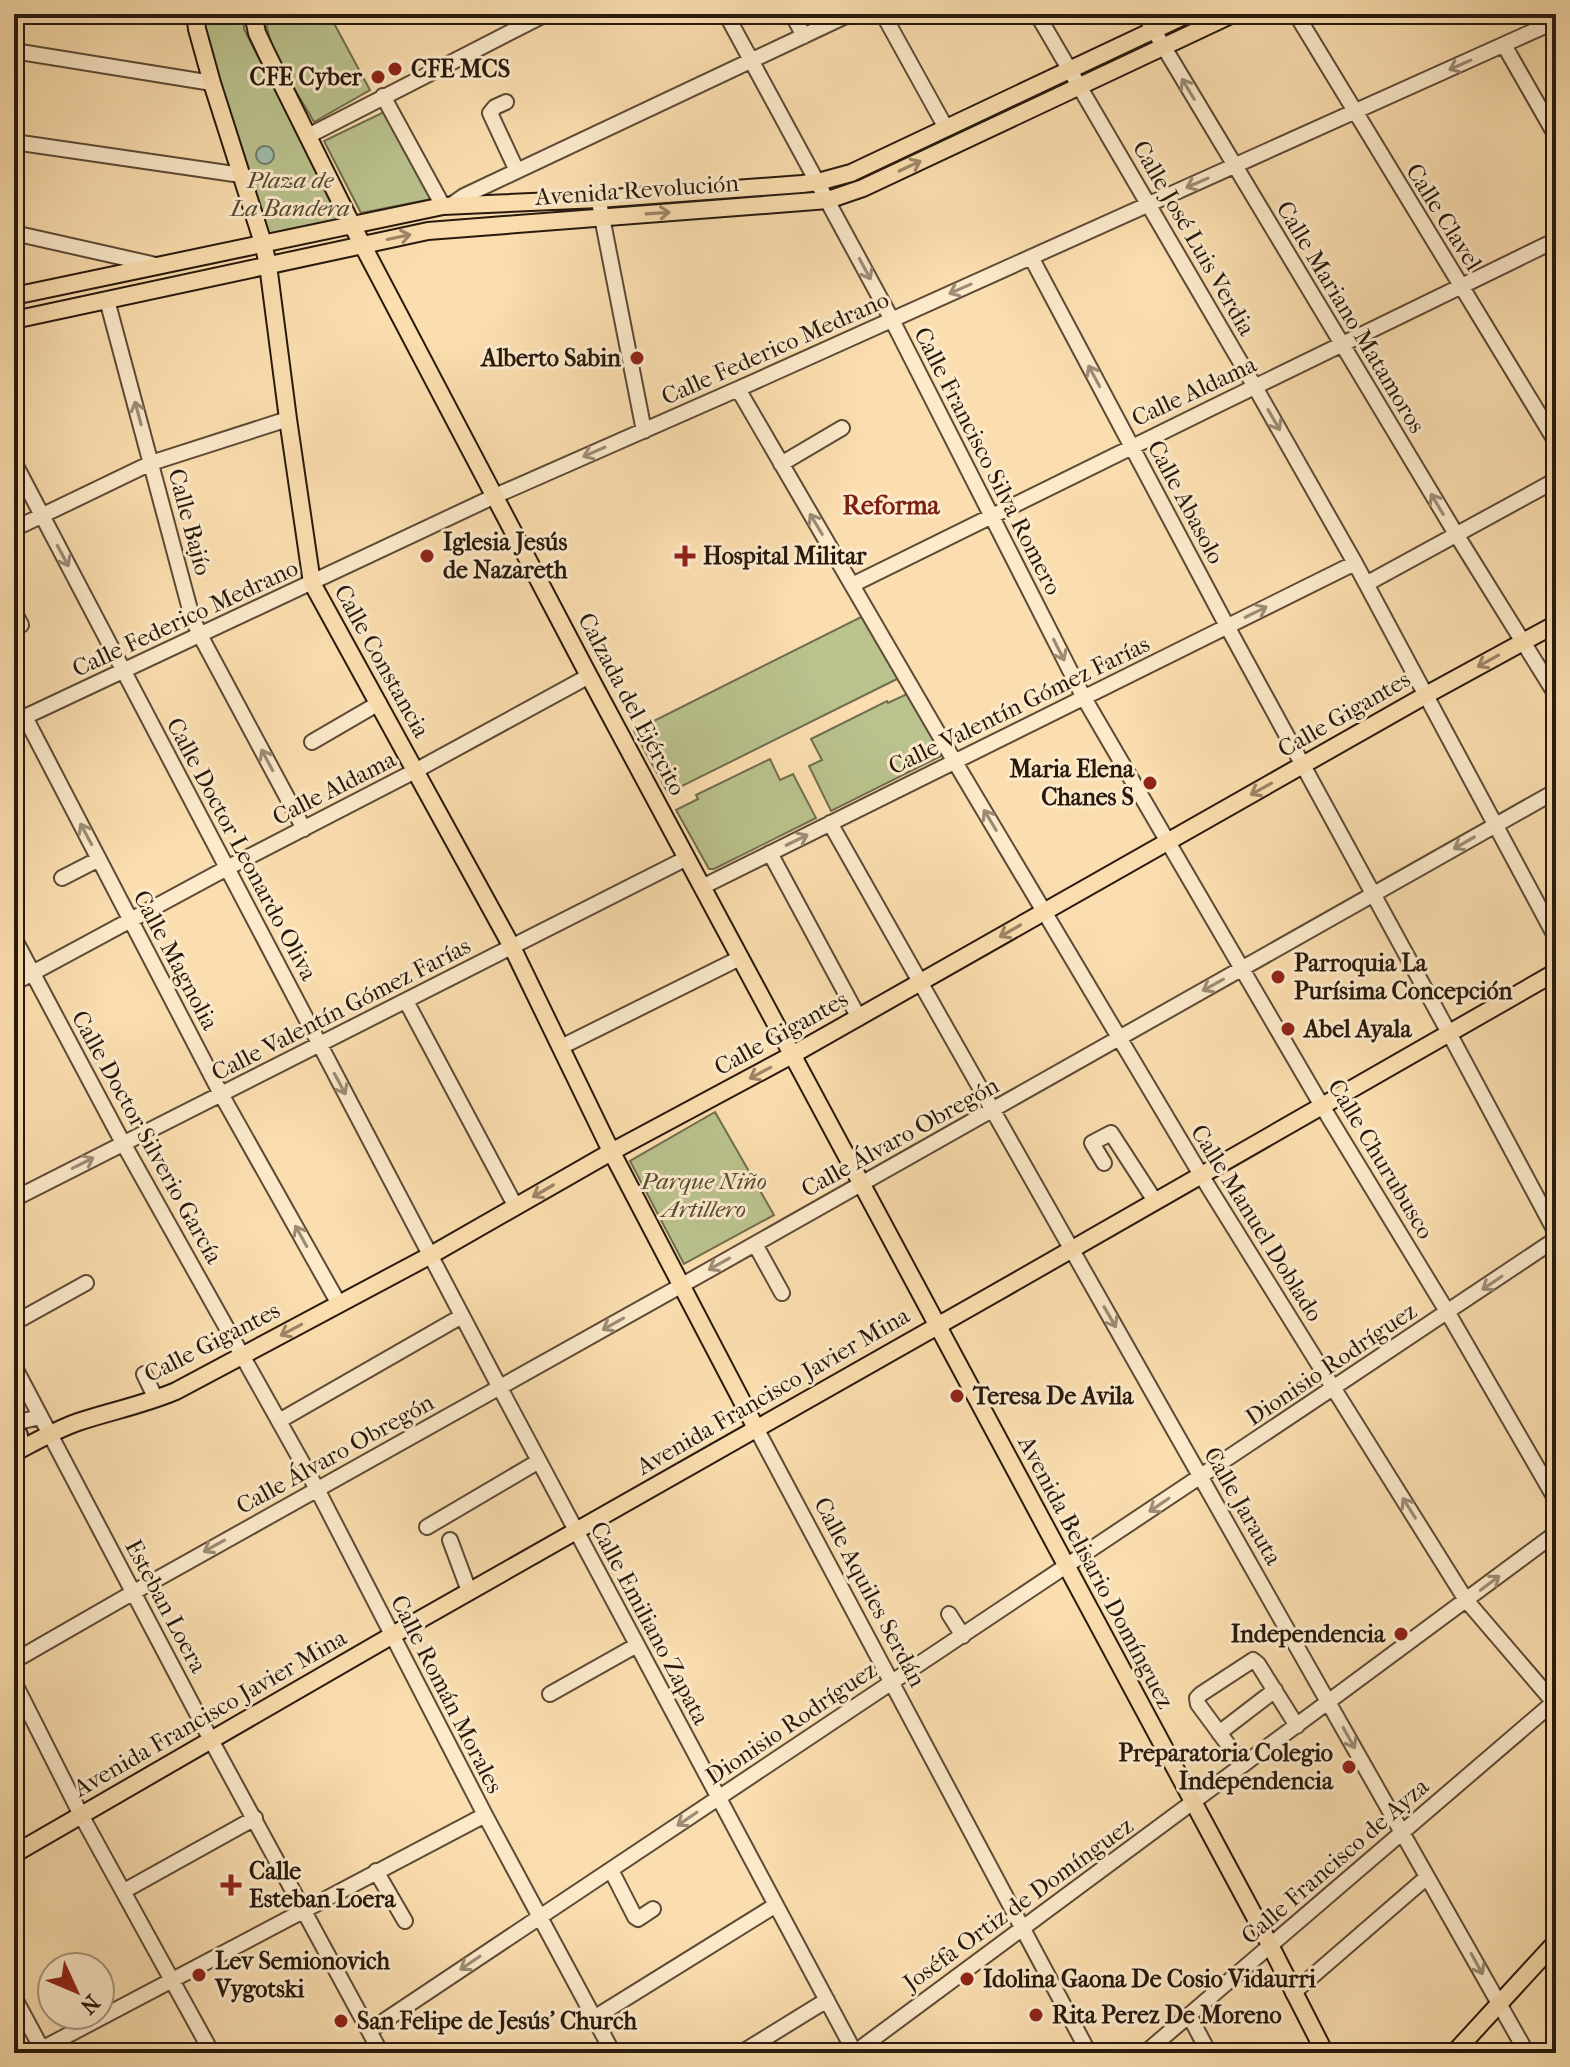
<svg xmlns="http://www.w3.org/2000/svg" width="1570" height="2067" viewBox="0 0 1570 2067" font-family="'IM FELL French Canon',serif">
<rect width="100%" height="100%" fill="#fbdeaf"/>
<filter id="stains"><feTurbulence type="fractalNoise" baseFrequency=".0025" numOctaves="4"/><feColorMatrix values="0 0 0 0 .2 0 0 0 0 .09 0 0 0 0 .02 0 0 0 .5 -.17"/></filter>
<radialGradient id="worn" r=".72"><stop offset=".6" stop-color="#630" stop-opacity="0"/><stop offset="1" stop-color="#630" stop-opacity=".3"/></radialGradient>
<path fill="#bac28e" stroke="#706e4e" stroke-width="2" d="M203,14H244V29L341,219L267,234L206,37Z
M266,14H329L370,90L314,122C298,93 264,47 266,14Z
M386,111L432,199L361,213L324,141Z
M863,616L901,677L668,793L634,731Z
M909,693L943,755L831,811L809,766L822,760L811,739L887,701L888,703Z
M770,759L780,780L793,774L816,818L714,869H709L676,810L698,799L696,795Z
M715,1112L774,1215L684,1264L630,1161Z"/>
<path fill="#9fbcac" stroke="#6f7b6c" stroke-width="2" d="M256 155a9 9 0 1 1 18 0a9 9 0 1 1-18 0Z"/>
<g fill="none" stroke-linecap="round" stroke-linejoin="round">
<defs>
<path id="minor" d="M726,14L892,320L1084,698L1322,1106L1448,1313L1556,1500
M792,14L804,36
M883,14L946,128
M1037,14L1255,387L1355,563L1556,938
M1144,14L1456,534L1556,695
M1296,14L1556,442
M1504,45L1556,136
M14,51L212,83
M383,96L443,206
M506,102L495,107L490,113L517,171
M308,136L546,14
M14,142L241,175
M451,205L464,196L850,14
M600,207L644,431
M14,233L156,265
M1031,257L1227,626L1449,1033L1556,1233
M107,300L192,617L200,635L304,829
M738,389L952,757L1201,1175L1334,1389L1466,1600L1556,1705
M14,462L500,1388L855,2053
M781,464L842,428
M14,529L151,463L288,419
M1366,584L1556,480
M852,585C1086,469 1321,354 1556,240
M14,611L21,625
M25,717L221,1094L339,1304
M14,722L495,496L738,389L1556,21
M312,742L379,703
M830,823L1527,2053
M770,853L859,1018
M62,878L99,859
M702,887L1355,563
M14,938L123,1143L317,1489L485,1815L613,2053
M14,983L227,868L415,771L589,676
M406,1001L516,1207
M561,1047L740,958
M1104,1163L1092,1143L1111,1133L1155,1201
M14,1199L687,858
M755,1244L782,1293
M14,1323L86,1283
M14,1366L211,1740L381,2053
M144,1374L156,1399
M279,1421L462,1316
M14,1423L40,1417
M756,1428L1089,2053
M427,1527L539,1461
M450,1540L469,1591
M949,1614L963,1636
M14,1661L134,1592L677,1288L1556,791
M14,1682L81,1815L212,2053
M550,1694L637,1645
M1219,1733L1275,1690
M1243,1765L1198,1704L1197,1698L1201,1694L1253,1660L1258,1664L1297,1726
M611,1870L635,1917L638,1919L653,1909
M376,1871L405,1921
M124,1891L255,1818
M1293,1993L1427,1877
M14,1997L44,2053
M1189,2015L1209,2053
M594,2018L776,1905
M369,2031L1556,1239
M34,2053L485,1815
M741,2053L827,2000
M854,2053L1556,1533
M1145,2053L1554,1702"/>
<path id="major" d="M195,14L197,29L212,83L263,243L268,265L288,419L312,583L512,947L609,1147L756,1428
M253,14L257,33L267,54L352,225L589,676L1270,1945L1325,2053
M14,296L443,206L599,199L802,184L818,182L851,173L1188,14
M14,320L428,231L828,200L863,188L1233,14
M14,1428L19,1435V1450
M14,1453C35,1442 55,1430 78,1422C111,1411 143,1405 176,1391L431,1255L611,1152L792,1055L1426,695L1556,624
M14,1854L398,1632L999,1291L1556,972
M1454,2053L1556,1942"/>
</defs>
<use href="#minor" stroke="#5c4a36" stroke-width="18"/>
<use href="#major" stroke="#27190d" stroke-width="20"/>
<use href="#minor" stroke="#fceacb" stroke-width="14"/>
<use href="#major" stroke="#fbdeaf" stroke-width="16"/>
</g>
<defs><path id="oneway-shaft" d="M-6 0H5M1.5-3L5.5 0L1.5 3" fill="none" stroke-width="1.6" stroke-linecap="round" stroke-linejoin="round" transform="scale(2)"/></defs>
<g stroke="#9c8c76">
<use href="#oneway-shaft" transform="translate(1460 65) rotate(156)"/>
<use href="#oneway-shaft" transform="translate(1188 89) rotate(-121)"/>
<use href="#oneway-shaft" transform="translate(1197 183) rotate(156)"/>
<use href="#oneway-shaft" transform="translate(865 269) rotate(62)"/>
<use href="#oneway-shaft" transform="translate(960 289) rotate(156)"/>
<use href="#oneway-shaft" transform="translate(1094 376) rotate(-118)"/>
<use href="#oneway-shaft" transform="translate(138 413) rotate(-105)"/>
<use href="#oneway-shaft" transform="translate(1274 420) rotate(60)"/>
<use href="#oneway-shaft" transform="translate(594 452) rotate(156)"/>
<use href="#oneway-shaft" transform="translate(1437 504) rotate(-121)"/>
<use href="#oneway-shaft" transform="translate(816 524) rotate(-121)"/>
<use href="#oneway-shaft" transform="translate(63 556) rotate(62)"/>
<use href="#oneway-shaft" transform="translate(1256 612) rotate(-26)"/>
<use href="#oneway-shaft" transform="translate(1059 650) rotate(63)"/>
<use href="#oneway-shaft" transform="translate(267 760) rotate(-118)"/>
<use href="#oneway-shaft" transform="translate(990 820) rotate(-121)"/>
<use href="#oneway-shaft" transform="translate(86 834) rotate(-118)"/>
<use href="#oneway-shaft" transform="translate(797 840) rotate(-26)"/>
<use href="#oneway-shaft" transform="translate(1464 843) rotate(150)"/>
<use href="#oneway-shaft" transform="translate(1213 985) rotate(151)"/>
<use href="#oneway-shaft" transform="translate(340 1084) rotate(62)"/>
<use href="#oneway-shaft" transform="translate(83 1163) rotate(-27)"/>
<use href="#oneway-shaft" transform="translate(301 1236) rotate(-119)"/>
<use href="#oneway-shaft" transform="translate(719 1264) rotate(151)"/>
<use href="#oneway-shaft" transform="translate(1492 1283) rotate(146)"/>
<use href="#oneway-shaft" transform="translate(1110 1317) rotate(60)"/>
<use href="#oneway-shaft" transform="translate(613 1324) rotate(151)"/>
<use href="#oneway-shaft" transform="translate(1159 1505) rotate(146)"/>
<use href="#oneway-shaft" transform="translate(1409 1508) rotate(-122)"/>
<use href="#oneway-shaft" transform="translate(214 1546) rotate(151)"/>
<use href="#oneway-shaft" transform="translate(1490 1583) rotate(-37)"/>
<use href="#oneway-shaft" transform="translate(1349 1738) rotate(61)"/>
<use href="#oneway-shaft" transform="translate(687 1819) rotate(146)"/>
<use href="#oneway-shaft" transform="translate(470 1963) rotate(146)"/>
<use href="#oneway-shaft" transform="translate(1477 1964) rotate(61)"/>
</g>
<g stroke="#9c8566">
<use href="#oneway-shaft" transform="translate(910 166) rotate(-25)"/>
<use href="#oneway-shaft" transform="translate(658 213) rotate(-4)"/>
<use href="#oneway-shaft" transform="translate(399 237) rotate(-12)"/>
<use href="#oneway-shaft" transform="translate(1488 661) rotate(151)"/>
<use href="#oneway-shaft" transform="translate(1261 789) rotate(151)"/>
<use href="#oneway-shaft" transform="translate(1010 931) rotate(150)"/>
<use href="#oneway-shaft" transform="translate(760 1073) rotate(152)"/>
<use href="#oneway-shaft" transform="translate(543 1191) rotate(150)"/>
<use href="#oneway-shaft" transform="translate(291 1330) rotate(152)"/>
</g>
<g fill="#8f2418" stroke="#fceacb" stroke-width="3">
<circle cx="395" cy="69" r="8"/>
<circle cx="378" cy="77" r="8"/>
<circle cx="637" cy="358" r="8"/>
<circle cx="427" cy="556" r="8"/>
<path d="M681 544h8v8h8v8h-8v8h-8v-8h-8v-8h8z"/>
<circle cx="1150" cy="783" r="8"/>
<circle cx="1278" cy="977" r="8"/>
<circle cx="1288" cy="1029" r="8"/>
<circle cx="957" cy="1396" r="8"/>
<circle cx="1401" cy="1634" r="8"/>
<circle cx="1349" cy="1767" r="8"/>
<path d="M227 1873h8v8h8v8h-8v8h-8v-8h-8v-8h8z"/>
<circle cx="199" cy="1975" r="8"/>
<circle cx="967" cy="1979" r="8"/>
<circle cx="1036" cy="2015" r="8"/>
<circle cx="341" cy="2021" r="8"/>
</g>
<g text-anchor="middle" stroke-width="6" stroke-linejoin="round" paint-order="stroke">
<g font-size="24" font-weight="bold" fill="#27190d" stroke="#fceacb" text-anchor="start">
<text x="411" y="77">CFE MCS</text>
<text x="362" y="85" text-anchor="end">CFE Cyber</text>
<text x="621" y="366" text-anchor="end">Alberto Sabin</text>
<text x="443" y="550">Iglesia Jesús<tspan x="443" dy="28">de Nazareth</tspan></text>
<text x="703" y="564">Hospital Militar</text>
<text x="1134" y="777" text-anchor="end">Maria Elena<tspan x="1134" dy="28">Chanes S</tspan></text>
<text x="1294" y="971">Parroquia La<tspan x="1294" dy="28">Purísima Concepción</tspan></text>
<text x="1304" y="1037">Abel Ayala</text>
<text x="973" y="1404">Teresa De Avila</text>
<text x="1385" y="1642" text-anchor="end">Independencia</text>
<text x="1333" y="1761" text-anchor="end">Preparatoria Colegio<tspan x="1333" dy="28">Independencia</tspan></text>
<text x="249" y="1879">Calle<tspan x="249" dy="28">Esteban Loera</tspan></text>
<text x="215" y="1969">Lev Semionovich<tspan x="215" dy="28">Vygotski</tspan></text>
<text x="983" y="1987">Idolina Gaona De Cosio Vidaurri</text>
<text x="1052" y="2023">Rita Perez De Moreno</text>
<text x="357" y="2029">San Felipe de Jesús' Church</text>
</g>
<g font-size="24" font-style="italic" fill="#534c34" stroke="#fceacb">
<text x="290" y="188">Plaza de<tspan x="290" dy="28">La Bandera</tspan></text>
<text x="704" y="1189">Parque Niño<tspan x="704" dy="28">Artillero</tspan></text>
</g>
<g font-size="24" fill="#27190d" stroke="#fceacb">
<text transform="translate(637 190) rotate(-4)" y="8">Avenida Revolución</text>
<text transform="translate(1444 217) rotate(58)" y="8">Calle Clavel</text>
<text transform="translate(1194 238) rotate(60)" y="8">Calle José Luis Verdia</text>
<text transform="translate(1351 317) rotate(59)" y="8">Calle Mariano Matamoros</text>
<text transform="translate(775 348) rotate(-24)" y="8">Calle Federico Medrano</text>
<text transform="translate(1194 391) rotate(-25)" y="8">Calle Aldama</text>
<text transform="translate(988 461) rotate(63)" y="8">Calle Francisco Silva Romero</text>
<text transform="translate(1186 502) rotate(62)" y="8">Calle Abasolo</text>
<text transform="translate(190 522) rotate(75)" y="8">Calle Bajío</text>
<text transform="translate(185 618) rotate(-25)" y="8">Calle Federico Medrano</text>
<text transform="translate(382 661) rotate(61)" y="8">Calle Constancia</text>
<text transform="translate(632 704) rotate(62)" y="8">Calzada del Ejército</text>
<text transform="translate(1019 705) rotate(-26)" y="8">Calle Valentín Gómez Farías</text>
<text transform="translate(1344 714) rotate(-30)" y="8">Calle Gigantes</text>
<text transform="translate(334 788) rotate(-27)" y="8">Calle Aldama</text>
<text transform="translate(242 849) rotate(62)" y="8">Calle Doctor Leonardo Oliva</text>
<text transform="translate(176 960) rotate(62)" y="8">Calle Magnolia</text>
<text transform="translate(341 1009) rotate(-27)" y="8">Calle Valentín Gómez Farías</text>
<text transform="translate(781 1033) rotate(-29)" y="8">Calle Gigantes</text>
<text transform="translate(147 1137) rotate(61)" y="8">Calle Doctor Silverio García</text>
<text transform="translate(900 1137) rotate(-29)" y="8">Calle Álvaro Obregón</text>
<text transform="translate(1381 1159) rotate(59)" y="8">Calle Churubusco</text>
<text transform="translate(1257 1223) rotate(58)" y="8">Calle Manuel Doblado</text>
<text transform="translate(212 1342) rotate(-27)" y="8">Calle Gigantes</text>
<text transform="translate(1331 1364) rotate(-34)" y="8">Dionisio Rodríguez</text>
<text transform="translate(773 1391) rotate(-30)" y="8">Avenida Francisco Javier Mina</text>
<text transform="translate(335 1454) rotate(-29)" y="8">Calle Álvaro Obregón</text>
<text transform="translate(1243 1506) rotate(60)" y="8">Calle Jarauta</text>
<text transform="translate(1096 1572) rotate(62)" y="8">Avenida Belisario Domínguez</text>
<text transform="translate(870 1592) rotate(62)" y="8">Calle Aquiles Serdán</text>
<text transform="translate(166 1606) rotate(62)" y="8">Esteban Loera</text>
<text transform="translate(650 1623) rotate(62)" y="8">Calle Emiliano Zapata</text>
<text transform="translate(447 1694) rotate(63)" y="8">Calle Román Morales</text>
<text transform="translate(210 1713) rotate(-30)" y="8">Avenida Francisco Javier Mina</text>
<text transform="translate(791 1723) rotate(-34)" y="8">Dionisio Rodríguez</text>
<text transform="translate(1335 1861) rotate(-41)" y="8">Calle Francisco de Ayza</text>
<text transform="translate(1018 1904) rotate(-36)" y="8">Joséfa Ortiz de Domínguez</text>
</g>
<g font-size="26" font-weight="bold" fill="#7a1f14" stroke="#fceacb">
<text x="891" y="514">Reforma</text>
</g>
</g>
<rect width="1570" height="2067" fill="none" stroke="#fbdeaf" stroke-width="48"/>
<rect x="16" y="16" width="1538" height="2035" fill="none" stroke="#27190d" stroke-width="4"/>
<rect x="24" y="24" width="1522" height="2019" fill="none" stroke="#27190d" stroke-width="2"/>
<g transform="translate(76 1991) rotate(134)"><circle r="38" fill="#fceacb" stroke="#a7967f" stroke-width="2"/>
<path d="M0-6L14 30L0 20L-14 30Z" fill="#8f2418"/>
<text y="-12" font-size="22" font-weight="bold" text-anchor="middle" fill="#27190d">N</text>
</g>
<rect width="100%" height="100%" filter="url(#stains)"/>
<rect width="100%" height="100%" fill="url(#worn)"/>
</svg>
